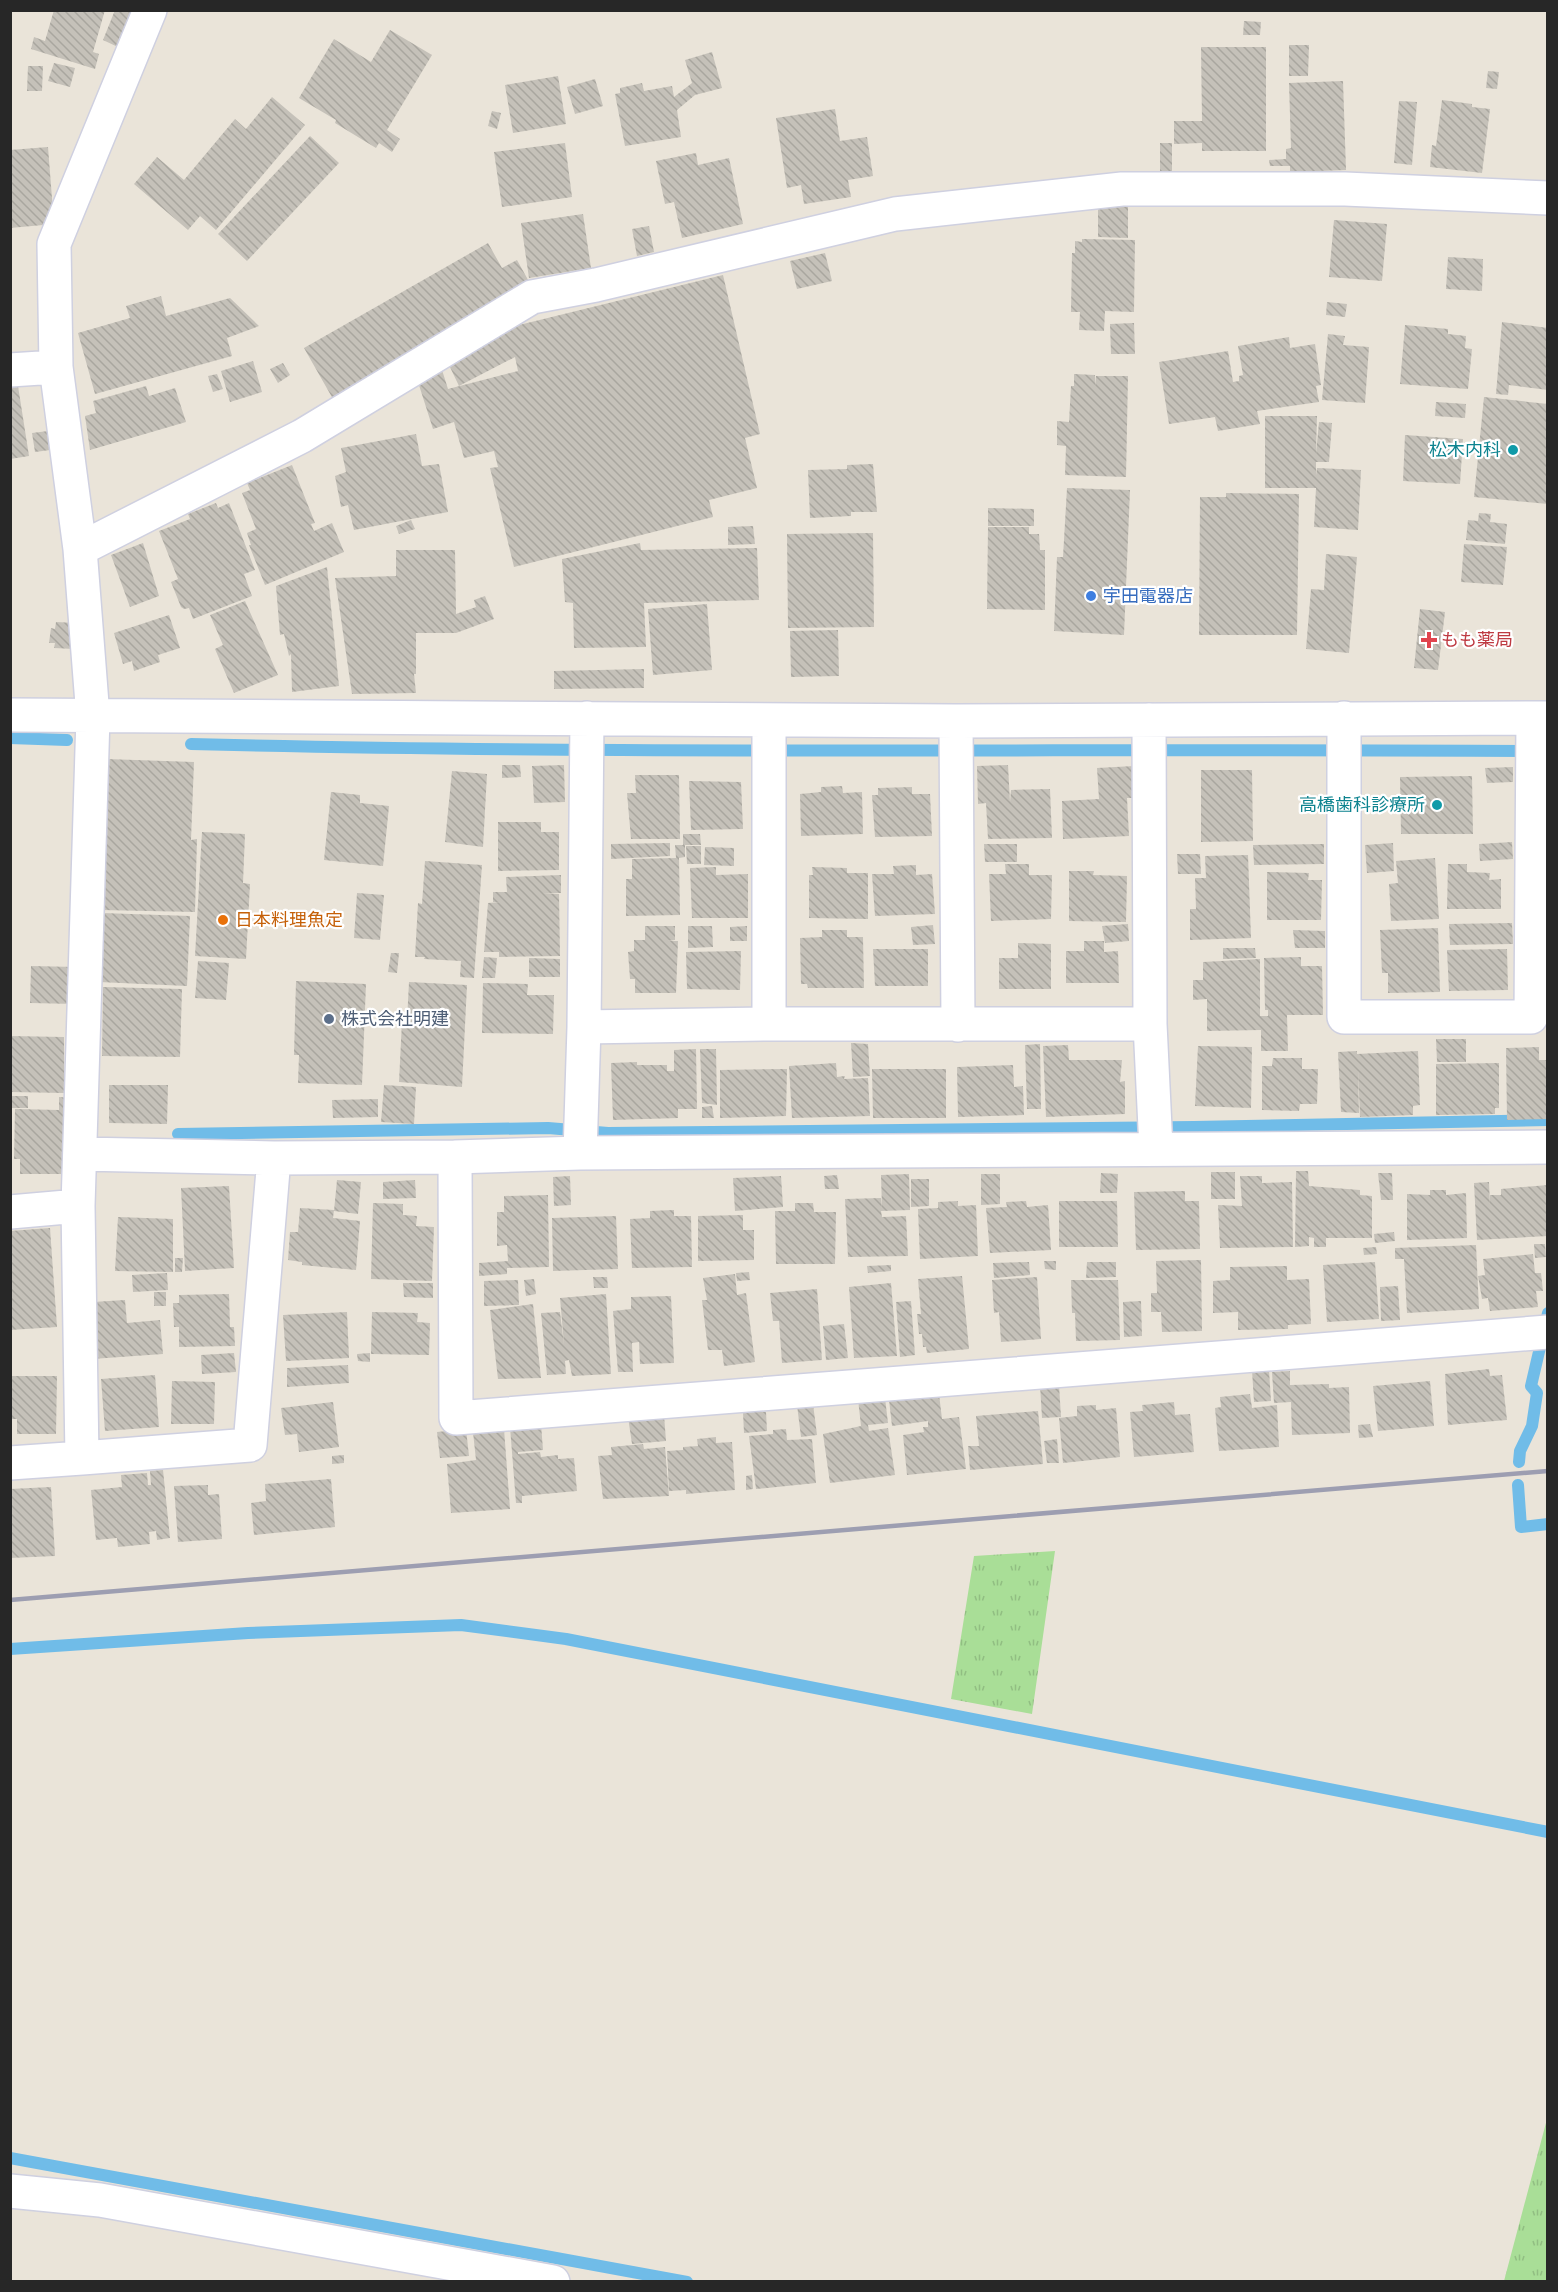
<svg xmlns="http://www.w3.org/2000/svg" width="1558" height="2292" viewBox="0 0 1558 2292" font-family="Ubuntu,'Noto Sans JP',sans-serif">
<defs>
<pattern id="grass-tufts" width="24" height="20" patternUnits="userSpaceOnUse" patternTransform="scale(1.5)"><rect width="24" height="20" fill="#a9de97"/><path d="M3 7l-1-3M5 7V3M7 7l1-3M15 17l-1-3M17 17v-4M19 17l1-3" fill="none" stroke="#91be82"/></pattern>
<pattern id="building-back-hatch" width="6" height="6" patternUnits="userSpaceOnUse" patternTransform="scale(1.5)"><rect width="6" height="6" fill="#c5c1b9"/><path d="M-1 5l2 2M0 0l6 6M5-1l2 2" fill="none" stroke="#a9a69f"/></pattern>
</defs>
<rect width="100%" height="100%" fill="#eae4d9"/>
<path fill="url(#grass-tufts)" d="M1055,1551L1032,1714L951,1699L974,1556Z
M1547,2119V2281H1504Z"/>
<g fill="none" stroke-linecap="round" stroke-linejoin="round">
<path stroke="#70bce8" stroke-width="12" d="M10,738L67,740
M191,744C638,755 1085,748 1531,751
M178,1134L548,1128L608,1133L1194,1127L1548,1120
M1519,1462L1520,1451L1532,1426L1537,1393L1531,1386L1548,1313
M1518,1485L1521,1527L1548,1524
M10,1649L248,1633L461,1625L566,1639L1548,1832
M10,2158L687,2282"/>
</g>
<path fill="url(#building-back-hatch)" d="M54,10H105L93,52L99,54L95,69L31,49L34,37L45,41Z
M115,10H126L134,13L120,48L103,40Z
M1244,21L1261,22L1260,35H1243Z
M390,30L432,55L387,130L400,139L392,152L379,143L376,148L335,123L336,120L299,98L334,39L371,62Z
M1289,45H1309L1308,76H1289Z
M1201,47H1266V151H1202V143L1174,144V121H1202Z
M712,52L722,88L695,95L677,110L681,137L625,146L615,94L620,93V88L642,83L644,91L672,86L674,97L692,83L685,60Z
M54,63L75,68L70,87L48,81Z
M28,66H43L42,91H27Z
M1488,71L1499,72L1497,89L1486,88Z
M558,76L566,124L513,133L505,85Z
M595,79L603,106L575,114L567,87Z
M1343,81L1346,170L1290,172V166H1270L1269,160L1286,159V149L1291,148L1289,83Z
M272,97L305,125L216,230L200,216L188,230L134,184L157,157L184,180L235,119L246,129Z
M1442,100L1472,104V107L1490,109L1482,173L1430,167L1432,145L1436,146Z
M1399,101L1417,102L1412,165L1394,163Z
M835,109L840,141L867,137L873,176L848,180L851,197L804,204L801,185L787,188L776,118Z
M492,111L501,113L497,129L488,126Z
M310,136L339,163L247,261L218,234Z
M565,143L572,197L502,207L494,152Z
M1160,143H1172V171H1160Z
M48,147L54,224L10,228V150Z
M696,153L698,165L729,158L743,224L682,238L674,202L665,204L656,161Z
M1098,206L1128,207V238L1098,237Z
M583,214L591,268L529,278L521,223Z
M1334,220L1387,224L1382,281L1329,277Z
M649,226L654,252L637,256L632,229Z
M1082,239L1135,240L1134,312L1105,311L1104,331L1079,330L1080,312H1071L1072,253H1075V241L1082,242Z
M488,243L502,268L517,260L532,287L333,399L304,348Z
M825,253L832,281L797,289L790,261Z
M1448,257L1483,259L1482,291L1446,289Z
M723,275L760,434L745,438L757,488L709,500L713,517L514,567L490,468L498,467L494,451L464,458L454,422L433,429L418,382L442,370L448,389L518,371L515,357L459,386L449,365L515,326Z
M161,296L166,316L230,298L259,326L227,338L232,356L95,394L78,333L130,318L126,306Z
M1327,302L1347,304L1345,317L1326,315Z
M1502,322L1548,328V390L1509,385L1508,395L1496,394Z
M1134,323L1135,354H1111L1110,324Z
M1405,325L1448,329V334L1466,336L1465,348L1472,349L1468,389L1400,384Z
M1328,334L1345,336L1343,345L1369,347L1365,403L1322,400Z
M1289,337L1290,348L1315,344L1321,385L1316,386L1319,402L1257,411L1260,424L1218,431L1215,417L1169,424L1159,362L1228,351L1233,382L1239,381V376L1243,375L1238,346Z
M253,361L262,392L230,402L221,371Z
M283,363L290,375L278,383L270,369Z
M217,374L223,389L213,392L208,376Z
M1074,374L1095,375V386L1096,376H1128L1126,477L1065,475L1066,446L1057,445V421L1069,422L1071,386H1074Z
M18,386L29,456L10,459V387Z
M146,386L149,396L175,388L186,422L90,450L85,416L96,413L93,401Z
M1484,397L1548,404V504L1474,497Z
M1436,402L1466,404L1465,418L1435,416Z
M1265,416H1317L1316,454L1319,422L1332,423L1329,462H1316V475L1317,468L1361,470L1358,530L1314,527L1316,488H1265Z
M48,431L50,450L35,452L32,433Z
M416,434L422,466L439,464L448,512L354,530L348,505L341,507L335,476L346,472L341,448Z
M1405,435L1463,439L1460,484L1403,481Z
M873,464L877,512H851V516L810,518L808,470L847,469V465Z
M292,465L315,523L311,524L314,531L332,523L344,552L265,585L249,545H251L247,533L256,529L242,493L250,490L247,483Z
M1067,488L1130,490L1124,635L1054,631L1057,557H1063Z
M1226,493L1299,494L1297,635H1199L1200,497H1226Z
M216,503L218,508L229,503L255,570L244,574L252,596L193,619L189,608L184,609L181,607L171,582L178,579L159,531L190,519L188,514Z
M988,508L1034,509V526H988Z
M1479,513L1491,514L1490,522L1507,524L1505,544L1466,540L1468,520L1478,521Z
M411,520L415,529L399,534L396,526Z
M753,526L755,544L728,545V527Z
M988,527H1029V534H1039L1040,550H1045V610L987,609Z
M873,533L874,627L788,628L787,534Z
M143,543L159,596L130,607L111,555Z
M640,543L641,550L757,548L759,600L644,603L646,647L574,648L573,603L565,602L562,559Z
M1464,544L1507,547L1503,585L1461,582Z
M396,550H455L456,614L476,607L474,600L485,596L494,619L456,633H416V674H414L416,693L352,694L335,578L396,576Z
M1326,554L1357,557L1349,653L1306,649L1311,589L1324,590Z
M327,567L339,686L292,692L291,654L289,656L284,634L280,635L276,586Z
M245,601L278,675L234,693L215,649L223,645L210,615Z
M707,604L712,670L653,675L648,609Z
M1420,609L1445,612L1438,670L1414,668Z
M169,615L180,648L158,655L160,662L134,671L132,661L123,664L114,633Z
M56,622L76,623L74,649L54,648L55,643H49L51,628L55,629Z
M838,630L839,676L791,677L790,631Z
M644,669V688L554,689V671Z
M106,759L194,762L191,840L197,839L195,912L101,910Z
M502,765H520L521,777L502,778Z
M564,765L565,802L534,803L532,766Z
M1008,765L1010,802L1011,790L1050,789L1052,838L988,839L986,803L978,804L977,766Z
M1134,766L1136,798H1127L1129,836L1063,839L1062,801L1099,799L1097,768Z
M1513,767V782L1487,783L1485,768Z
M1201,770H1252L1253,841L1201,842Z
M452,771L487,774L483,847L445,842Z
M635,775H679L680,839H631L627,793H636Z
M1472,776L1473,834H1401L1400,777Z
M689,781L741,782L743,829L691,830Z
M842,786L843,793L862,792L863,834L801,836L800,794L821,792V787Z
M912,787V794H930L932,836L875,837L872,795H878V788Z
M331,792L360,795V803L389,806L383,866L324,860Z
M498,822H541V832H559V870L498,871Z
M202,832L245,834L243,883L250,884L246,959L195,956Z
M683,834H700L701,845H683Z
M1512,842L1513,859L1480,861L1479,844Z
M670,843V856L611,859V844Z
M1393,843L1394,871L1367,873L1365,845Z
M984,844H1017V862H985Z
M1324,844V864L1254,865L1253,845Z
M675,845H685V857L679,858L680,915L626,916V879H632V859L676,858Z
M686,846H701V864H687Z
M705,847L734,848V866L704,865Z
M1177,854H1200L1201,874H1178Z
M1248,855L1251,938L1190,940V909H1196L1195,878H1206L1205,856Z
M1435,858L1439,919L1391,921L1389,884L1398,883L1396,861Z
M425,861L482,865L474,978L460,977L461,961L424,959L425,957H415L418,903L422,904Z
M1005,864H1029V875H1052L1051,919L991,921L989,874H1006Z
M1448,864H1467V872L1490,873L1489,880L1501,879V909H1447Z
M916,865V875L932,874L935,914L875,916L872,874H894L893,866Z
M716,867V875L748,874V918H692L690,868Z
M812,867L847,868V873H868V919L809,918V875H813Z
M1069,871H1094L1093,875L1127,876L1126,922L1069,921Z
M1267,872L1309,873L1308,880H1322L1321,920H1267Z
M561,875V893H543L559,894L560,956L499,957V952H484L488,903L500,902H493V892H507L506,877Z
M357,893L384,895L380,940L354,938Z
M102,913L190,916L187,986L99,982Z
M1512,923L1513,944L1450,945L1449,924Z
M1128,924L1129,941L1105,943L1102,926Z
M933,925L935,944L913,945L911,927Z
M645,926H675V940L668,941H678L676,993H635V979H630L628,952L634,951V940H645Z
M688,926H712L713,947L688,948Z
M747,926V941H730V927Z
M1438,928L1440,992L1388,993V973H1382L1380,930Z
M822,930H847V937H863L864,988H808L807,984H801L800,938L822,937Z
M1293,930L1325,931V948H1295Z
M1084,941H1104V952L1118,951L1119,983H1066V951H1084Z
M1018,943L1051,944V989H999V958H1018Z
M1223,948H1255L1256,958L1223,959Z
M873,949H928V986H875Z
M1507,949L1508,990L1449,991L1447,950Z
M741,951L740,990L687,989L686,952Z
M391,953H399L397,973L388,972Z
M484,957L497,958L495,978H482Z
M1301,957V966H1322L1323,1015H1287L1288,1051H1261V1030L1207,1031V999L1193,1000V980H1203V962L1260,959V1016H1268V1010H1265L1264,958Z
M529,958L560,959V977H529Z
M198,961L229,963L226,1000L195,998Z
M31,966L76,967L75,1004L30,1003Z
M296,981L366,984L362,1085L298,1083L299,1055H294Z
M409,982L467,985L462,1087L399,1082L402,1021H407Z
M483,983L528,984L527,995H554L553,1034L482,1033Z
M103,987L182,989L180,1057L102,1056Z
M10,1036L64,1037V1093L10,1092Z
M1436,1039H1466V1062H1437Z
M851,1043L868,1044L870,1076L853,1077Z
M1040,1044L1041,1109H1027L1025,1045Z
M1068,1045L1069,1060H1122L1120,1082L1125,1081V1114L1046,1117L1043,1046Z
M1198,1046L1252,1047L1251,1108L1195,1106Z
M1539,1047V1060H1548V1119L1507,1120L1506,1048Z
M696,1049L697,1109H678V1118L613,1120L611,1063L637,1062V1065H667V1071H674V1050Z
M700,1049H716L717,1105L702,1103Z
M1357,1051V1054L1418,1051L1420,1105L1413,1106V1115L1360,1117L1358,1070L1359,1113L1341,1112L1338,1052Z
M1273,1058H1302V1069H1318L1317,1104H1300L1299,1111L1262,1110V1066H1272Z
M836,1063L837,1077L845,1076L844,1079L868,1078L870,1116L792,1118L789,1066Z
M1499,1063V1108H1495V1114L1436,1115V1064Z
M1013,1065L1014,1087L1023,1086L1024,1115L958,1117L957,1067Z
M787,1069L786,1116L720,1118V1070Z
M872,1069H946V1118H873Z
M109,1085H168L167,1124L109,1123Z
M384,1085L416,1087L414,1124L381,1122Z
M10,1096H28V1108H10Z
M59,1097L74,1098L70,1174H20V1159H14L15,1109L59,1110Z
M378,1099V1117L333,1118L332,1100Z
M712,1106L714,1118H702V1107Z
M1296,1171H1308L1309,1186L1360,1190V1195L1372,1196V1238H1326V1247H1314V1238L1309,1237V1246L1295,1247Z
M1211,1172H1235V1199H1211Z
M1101,1173L1118,1174L1117,1193H1100Z
M1378,1173H1392L1393,1200H1381Z
M909,1174L910,1210L881,1211L882,1217L906,1216L908,1256L848,1257L845,1199L881,1198L882,1208L881,1175Z
M981,1174H1000V1204L981,1205Z
M837,1175L839,1189H825L824,1176Z
M570,1176L571,1205L554,1206L553,1177Z
M781,1176L783,1207L735,1211L733,1178Z
M1240,1176H1262V1183L1292,1182L1293,1247L1220,1248L1218,1205L1242,1206Z
M911,1179H929V1206L911,1207Z
M337,1180L361,1182L358,1214L334,1211Z
M415,1180L416,1198L383,1199V1182Z
M1489,1182L1490,1205V1195H1501V1189L1548,1185V1236L1477,1240L1474,1183Z
M229,1186L234,1268L185,1271L181,1188Z
M1430,1190H1446V1195L1466,1193L1467,1238L1407,1240V1194L1430,1195Z
M1185,1191V1201H1199L1200,1249L1136,1250L1134,1192Z
M548,1195L549,1267L507,1268V1274L479,1276V1263L508,1261L507,1245L497,1246V1212H504V1196Z
M958,1201V1206L976,1205L978,1256L920,1259L918,1209L938,1208V1202Z
M1026,1201L1027,1207L1048,1205L1051,1250L990,1253L986,1208L1007,1207L1006,1202Z
M1059,1201H1117L1118,1247H1059Z
M373,1203L403,1204V1215L417,1216L416,1226L434,1227L432,1281L371,1279Z
M795,1203H813L814,1212H836L835,1264H776L775,1211H795Z
M300,1208L334,1210L333,1218L360,1221L356,1270L302,1265V1262L288,1260L290,1232H298Z
M674,1210V1216H691L692,1267L632,1268L630,1219L650,1218V1211Z
M743,1215V1230H754V1260L698,1261V1216Z
M616,1216L618,1269L553,1271L552,1218Z
M118,1217L173,1219V1272L115,1271Z
M50,1228L57,1327L10,1330V1231Z
M1394,1232L1395,1241L1375,1243L1374,1234Z
M1534,1244H1545L1546,1257L1535,1258Z
M1476,1245L1479,1309L1407,1313L1404,1259H1395V1248Z
M1376,1247L1377,1254L1364,1255L1363,1248Z
M1533,1254L1535,1273H1541L1543,1291H1536L1538,1307L1490,1311L1488,1298L1482,1299L1478,1276L1485,1275L1483,1259Z
M175,1258H183L182,1272H175Z
M1201,1260L1202,1331L1162,1332L1161,1312H1151V1293H1157L1156,1261Z
M1044,1261H1056V1270L1045,1269Z
M1029,1262L1030,1275L994,1278L993,1263Z
M1087,1262H1116V1277L1086,1278Z
M1375,1262L1379,1319L1327,1322L1323,1265Z
M891,1265V1271L868,1273L867,1266Z
M1287,1266V1280L1309,1279L1311,1324L1288,1325V1329L1238,1330V1312L1213,1313V1281L1230,1280V1267Z
M749,1272L750,1280L737,1281L736,1273Z
M167,1273L168,1290L133,1292L132,1275Z
M735,1274L737,1295L746,1293L755,1362L724,1366L722,1350H708L702,1300H707L703,1278Z
M962,1276L969,1349L927,1353L926,1347H923L922,1334H919L917,1314H921L918,1279Z
M593,1277H607L608,1288H594Z
M1037,1277L1041,1339L1001,1342L999,1312L994,1313L992,1280Z
M534,1279L536,1294L526,1296L524,1280Z
M518,1280L519,1305L484,1306V1281Z
M1071,1280H1118L1120,1340L1076,1341L1075,1313H1072Z
M403,1283H433V1298L404,1297Z
M891,1283L897,1356L854,1358L849,1287Z
M1398,1286L1400,1320L1381,1321L1380,1287Z
M817,1289L822,1360L782,1363L779,1321H773L770,1293Z
M154,1292H166V1306H154Z
M229,1294L230,1327H234L235,1346L179,1347V1327H174L173,1303H179V1295Z
M606,1294L611,1374L572,1376L569,1360L565,1361L566,1374L547,1375L541,1313L560,1312L564,1345L560,1298Z
M671,1296L674,1363L640,1364L639,1342L632,1343L633,1372H618L613,1311L631,1309V1297Z
M125,1300L127,1323L160,1320L163,1354L92,1359L93,1302Z
M911,1301L915,1355L900,1357L896,1302Z
M1141,1301L1142,1336L1124,1337L1123,1302Z
M533,1304L541,1378L498,1379L490,1310Z
M347,1312L349,1358L286,1361L283,1315Z
M372,1312L418,1313L417,1322L430,1323L429,1355L371,1354Z
M844,1324L848,1358L826,1360L823,1326Z
M234,1353L236,1372L202,1374L201,1355Z
M370,1353V1362L358,1361L357,1354Z
M348,1365L349,1383L287,1387V1368Z
M1489,1369L1490,1376L1502,1375L1507,1420L1448,1425L1445,1374Z
M1252,1370H1269L1271,1401L1254,1402Z
M1290,1371V1385L1329,1384V1388L1349,1387L1350,1433L1292,1435L1291,1402L1274,1403L1272,1372Z
M155,1375L159,1427L105,1431L101,1379Z
M10,1376H57L56,1434H17V1419H10Z
M172,1381L215,1382L214,1424H171Z
M1430,1381L1434,1426L1378,1431L1373,1386Z
M1040,1385H1059L1061,1417L1042,1418Z
M939,1394L942,1419L959,1417L966,1469L907,1475L903,1435L924,1432L923,1427H928V1421L892,1426L889,1400Z
M1250,1394L1252,1408L1277,1405L1279,1447L1219,1451L1215,1408L1221,1407L1220,1397Z
M885,1398L888,1423L868,1425L869,1431L888,1428L895,1475L830,1483L823,1434L861,1426L858,1399Z
M333,1402L339,1447L299,1452L297,1434L285,1435L281,1408Z
M1174,1402L1175,1415L1190,1414L1194,1452L1134,1457L1130,1412L1143,1411L1142,1405Z
M813,1404L817,1435L801,1437L797,1405Z
M1096,1405V1410L1116,1408L1120,1457L1063,1463L1059,1418L1077,1416V1406Z
M1038,1411L1043,1464L970,1470L968,1446H979L976,1416Z
M743,1412H766L767,1431L744,1433Z
M664,1415L666,1441L632,1444L628,1417Z
M541,1424L543,1450L518,1452V1454L540,1452L541,1457L558,1455V1459L574,1458L577,1491L522,1496V1503H516L510,1427Z
M1370,1424L1373,1437L1359,1438L1358,1425Z
M466,1429L469,1456L440,1458L437,1432Z
M504,1429L510,1509L451,1513L447,1464L476,1460L473,1432Z
M786,1429L787,1440L812,1439L816,1483L756,1489L749,1436L773,1434V1430Z
M716,1437V1443L732,1442L735,1490L686,1494V1490L669,1491L667,1451L683,1450V1447L698,1446L697,1439Z
M1057,1439L1059,1463H1047L1044,1441Z
M643,1444L644,1449L665,1447L669,1496L603,1499L598,1456L612,1455L611,1447Z
M344,1455V1463L332,1464V1456Z
M163,1470L170,1538L157,1540L156,1531L149,1532L150,1544L118,1547L117,1538L96,1540L91,1490L122,1487L121,1475L147,1473L148,1485H151L150,1471Z
M752,1475L753,1489L746,1490V1476Z
M331,1479L335,1527L254,1535L251,1503L266,1501L265,1484Z
M208,1485V1495L219,1494L222,1539L178,1542L174,1486Z
M51,1487L55,1556L10,1558V1489Z"/>
<g fill="none" stroke-linecap="round" stroke-linejoin="round">
<defs>
<path id="street" d="M10,370L56,367
M80,549L302,436L532,297L596,285L895,214L1122,189H1345L1548,198
M10,715L956,721L1548,718
M587,718L584,1027L769,1024H1150L1149,720
M1344,718V1017H1531L1533,718
M769,720V1024
M956,721L958,1025
M1150,1024L1156,1149
M1548,1147L580,1153L455,1157L456,1418L1548,1332
M580,1153L584,1027
M81,1154L274,1158L455,1157
M10,1212L78,1206
M82,1458L250,1445L274,1158
M10,1463L82,1458L78,1206L93,717L80,549L56,367L54,244L150,10
M10,2191L100,2200L553,2282"/>
</defs>
<use href="#street" stroke="#cfd0e0" stroke-width="36"/>
<use href="#street" stroke="#fff" stroke-width="33"/>
<path stroke="#9d9eb1" stroke-width="4.5" d="M10,1600L1548,1471"/>
</g>
<g fill="#0f9aa8" stroke="#fff" stroke-width="2">
<circle cx="1513" cy="450" r="6"/>
<circle cx="1437" cy="805" r="6"/>
</g>
<circle fill="#3f7fe0" stroke="#fff" stroke-width="2" cx="1091" cy="596" r="6"/>
<path fill="#e0444e" stroke="#fff" stroke-width="2" d="M1426 631h6v6h6v6h-6v6h-6v-6h-6v-6h6z"/>
<circle fill="#e8710a" stroke="#fff" stroke-width="2" cx="223" cy="920" r="6"/>
<circle fill="#5c6f8a" stroke="#fff" stroke-width="2" cx="329" cy="1019" r="6"/>
<g text-anchor="middle" stroke-width="4.5" stroke-linejoin="round" paint-order="stroke">
<g font-size="18" fill="#0d838f" stroke="#fff" text-anchor="end">
<text x="1501" y="456">松木内科</text>
<text x="1425" y="811">高橋歯科診療所</text>
</g>
<g font-size="18" fill="#366cbe" stroke="#fff" text-anchor="start">
<text x="1103" y="602">宇田電器店</text>
</g>
<g font-size="18" fill="#be3a42" stroke="#fff" text-anchor="start">
<text x="1441" y="646">もも薬局</text>
</g>
<g font-size="18" fill="#c56008" stroke="#fff" text-anchor="start">
<text x="235" y="926">日本料理魚定</text>
</g>
<g font-size="18" fill="#4e5e75" stroke="#fff" text-anchor="start">
<text x="341" y="1025">株式会社明建</text>
</g>
</g>
<rect width="1558" height="2292" fill="none" stroke="#272727" stroke-width="24"/>
</svg>
